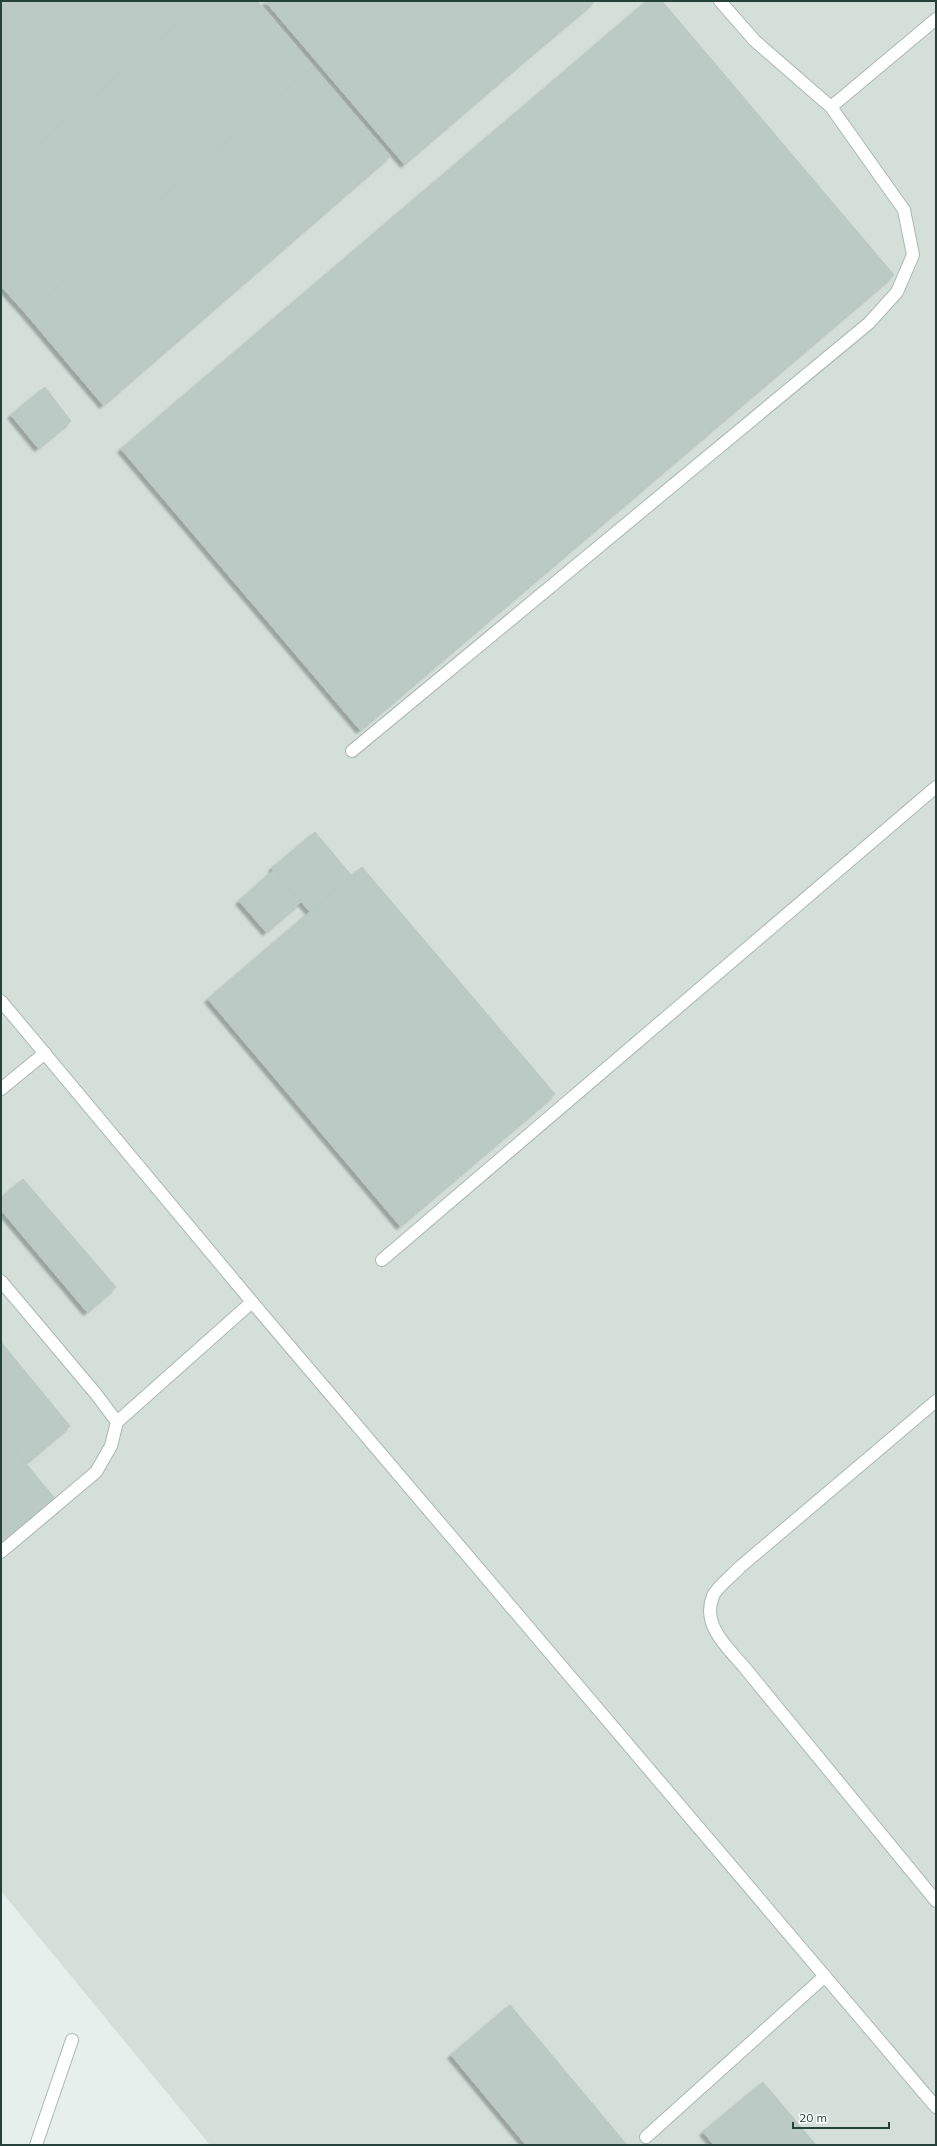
<svg xmlns="http://www.w3.org/2000/svg" width="937" height="2146" viewBox="0 0 937 2146" font-family="Mulish,sans-serif">
<defs>
<filter id="shadow"><feDropShadow dx="-3.5" dy="3.5" stdDeviation="1" flood-color="#0004"/></filter>
</defs>
<rect width="100%" height="100%" fill="#e6efeb"/>
<path fill="#d4dfda" d="M1,1H936V2145H210L1,1891Z"/>
<path fill="#bbcac4" stroke="#b8c9c2" filter="url(#shadow)" d="M1,1H204L1,176Z
M204,1H257L313,67L26,314L1,286V176Z
M265,1H462L518,66L404,164Z
M462,1H595L518,66Z
M647,1H662L894,275L360,730L121,449Z
M313,67L390,156L103,405L26,314Z
M45,387L71,421L38,448L11,415Z
M315,832L352,876L310,912L272,868Z
M362,867L555,1094L400,1226L208,999Z
M274,870L301,902L266,932L239,901Z
M23,1179L116,1287L87,1312L1,1210V1198Z
M1,1342L70,1426L26,1463L1,1433Z
M1,1433L61,1506L1,1555Z
M510,2005L627,2145H526L451,2055Z
M763,2082L816,2145H714L703,2132Z"/>
<g fill="none" stroke-linecap="round" stroke-linejoin="round">
<defs>
<path id="lane" d="M720,1L755,41L831,107L936,19
M352,751L869,323L897,292L913,255L904,210L831,107
M1,1089L45,1053
M382,1260L936,787
M1,1281L96,1394L117,1422L111,1446L96,1472L1,1552
M936,1401L740,1567C734,1574 716,1588 713,1596C701,1625 728,1648 745,1668L936,1901
M117,1422L252,1302
M646,2137L825,1976
M36,2145L72,2040"/>
<path id="street" d="M1,1001L252,1302L936,2107"/>
</defs>
<use href="#lane" stroke="#a8b8b2" stroke-width="14"/>
<use href="#street" stroke="#a8b8b2" stroke-width="14"/>
<use href="#lane" stroke="#fff" stroke-width="12"/>
<use href="#street" stroke="#fff" stroke-width="12"/>
</g>
<rect width="937" height="2146" fill="none" stroke="#24423a" stroke-width="4"/>
<path d="M793 2122v6h96v-6" fill="none" stroke="#24423a" stroke-width="2"/>
<text x="799" y="2122" font-size="12" fill="#24423a" stroke="#f7fbf9" stroke-width="3" paint-order="stroke">20 m</text>
</svg>
